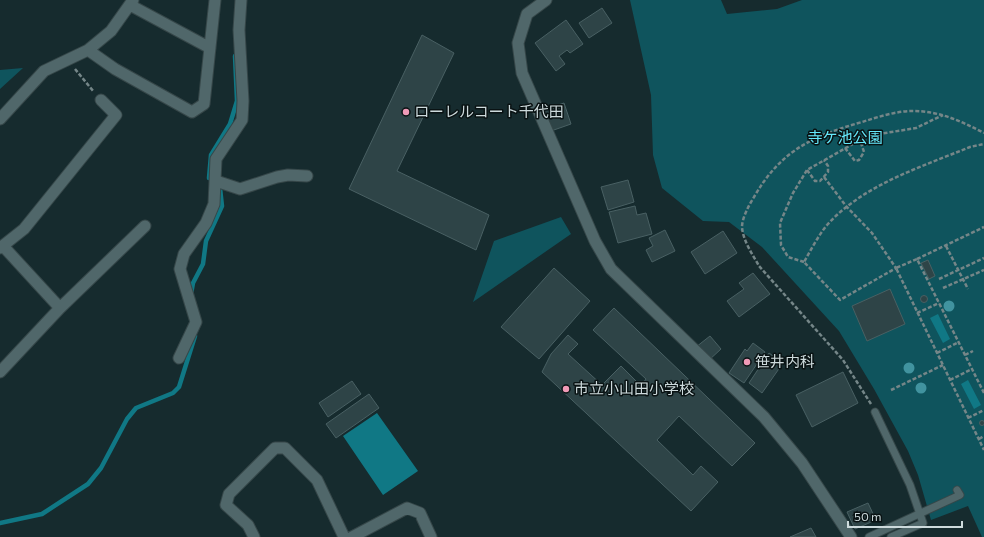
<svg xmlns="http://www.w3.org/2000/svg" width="984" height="537" viewBox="0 0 984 537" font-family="Commissioner,'Noto Sans JP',sans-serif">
<rect width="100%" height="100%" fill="#162b2e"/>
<path fill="#0f545d" d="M630,0H721L727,14L777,9L802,0H984V537H982L968,506L931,520L918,475L908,451L874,389L839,331L762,247L729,222L703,221L662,188L653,155L651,95Z
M23,68L0,89V70Z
M561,217L571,234L473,302L494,241Z"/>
<path fill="#107885" d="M938,314L950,339L943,343L930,318Z
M968,380L981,405L974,409L961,384Z
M377,413L418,471L383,495L343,436Z"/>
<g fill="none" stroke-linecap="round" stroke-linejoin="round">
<path stroke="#107885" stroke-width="4.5" d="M209,178L211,155L230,124L237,101L235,56
M191,294L193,283L203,264L206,241L222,206L220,188
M0,523L42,514L88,484L101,468L127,419L136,408L173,393L179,387L195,336"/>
</g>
<path fill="#2e4447" stroke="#496063" d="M602,8L612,23L589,38L579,23Z
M566,20L583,44L570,53L567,50L559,56L565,64L556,71L535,43Z
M422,35L454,53L397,171L489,215L476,250L349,189Z
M564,103L571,124L551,131L544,110Z
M628,180L634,202L608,210L601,187Z
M635,206L637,215L646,213L652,234L618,243L609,212Z
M665,230L675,251L652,262L646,250L653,246L649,238Z
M723,231L737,253L705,274L691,252Z
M928,260L935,276L929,279L921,263Z
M554,268L590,301L539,359L501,327Z
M753,273L770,294L739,317L727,301L744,289L739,283Z
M890,289L905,324L867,341L852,306Z
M920.5 299a3.5 3.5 0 1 1 7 0a3.5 3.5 0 1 1-7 0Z
M614,308L755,443L732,466L679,416L657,440L693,475L701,466L718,482L691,511L542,372L551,354L568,335L578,344L568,354L602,385L621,366L641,386L646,379L593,330Z
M710,336L721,349L708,361L696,347Z
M753,343L765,352L744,383L729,373L745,349L747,351Z
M769,353L783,363L762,393L749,383Z
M843,372L858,403L812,427L796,395Z
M352,381L361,394L328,417L319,403Z
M369,394L379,408L336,438L326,424Z
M979.5 423a2.5 2.5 0 1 1 5 0a2.5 2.5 0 1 1-5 0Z
M868,503L876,520L855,529L847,512Z
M811,528L816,537H790Z"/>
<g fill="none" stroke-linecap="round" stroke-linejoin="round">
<defs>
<path id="service" d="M875,412L910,485L923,523L891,537
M869,537L960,495L957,490"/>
<path id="minor" d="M130,5L210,48
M88,50L115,69L192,112L204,104L215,0
M0,119L44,71L88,50L111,31L133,0
M216,181L240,189L277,177L288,175L307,176
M3,246L60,308
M0,248L24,229L116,115L101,100
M179,358L196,322L180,269L184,254L206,223L214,204L216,159L242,120L243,101L239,30L241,0
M0,372L60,308L145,226
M254,537L248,525L226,505L229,494L275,448H285L317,480L344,537
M352,537L407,508L420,513L431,537"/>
<path id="tertiary" d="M546,0L527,14L518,43L522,73L595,241L611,269L764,417L802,463L851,537"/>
</defs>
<use href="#service" stroke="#364749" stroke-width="9"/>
<use href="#minor" stroke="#364749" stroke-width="13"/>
<use href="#tertiary" stroke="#364749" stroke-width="13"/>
<path stroke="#758688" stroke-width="2.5" stroke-dasharray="4 2" stroke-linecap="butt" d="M75,69L94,92
M845,148L855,161L859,160L864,152L860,140
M807,170L815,181H820L828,172V166L824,160
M824,177L846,206L872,233L896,268L840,300L804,262C811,250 818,236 827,225C863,185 921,167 970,147L984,144
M946,246L968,289
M917,259L984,227
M804,262L788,257L781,245L780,223L793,193L807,170L867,136L916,128L943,115
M939,279L984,258
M943,288L984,270
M917,313L939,303
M937,353L959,342
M965,355L973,351
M950,380L972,369
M891,390L943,365
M984,393L917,259L896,268L984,450
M871,404L843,360L759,266C753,255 743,241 742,227C742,218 749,205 754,197C781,150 813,136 862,122C878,117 896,111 913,111C939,111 961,121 984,133
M968,418L984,410
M979,439L984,436"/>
<use href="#service" stroke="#50676a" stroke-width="7"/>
<use href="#minor" stroke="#50676a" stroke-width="11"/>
<use href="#tertiary" stroke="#50676a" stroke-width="11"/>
</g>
<g fill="#41939f">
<circle cx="949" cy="306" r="5.5"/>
<circle cx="909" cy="368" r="5.5"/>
<circle cx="921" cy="388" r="5.5"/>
</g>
<g fill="#f09ab7" stroke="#091213" stroke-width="1.5">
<circle cx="406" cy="112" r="4"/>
<circle cx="747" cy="362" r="4"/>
<circle cx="566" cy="389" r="4"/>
</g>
<g text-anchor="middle" stroke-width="3" stroke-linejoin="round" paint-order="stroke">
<g font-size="15" fill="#cddadc" stroke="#091213" text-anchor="start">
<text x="414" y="117">ローレルコート千代田</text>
<text x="755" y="367">笹井内科</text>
<text x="574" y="394">市立小山田小学校</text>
</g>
<g font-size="15" fill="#65e8fb" stroke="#091213">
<text x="845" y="143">寺ケ池公園</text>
</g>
</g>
<path d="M848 521v6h114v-6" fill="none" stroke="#cddadc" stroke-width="2"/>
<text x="854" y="521" font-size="12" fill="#cddadc" stroke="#091213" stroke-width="3" paint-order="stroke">50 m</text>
</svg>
